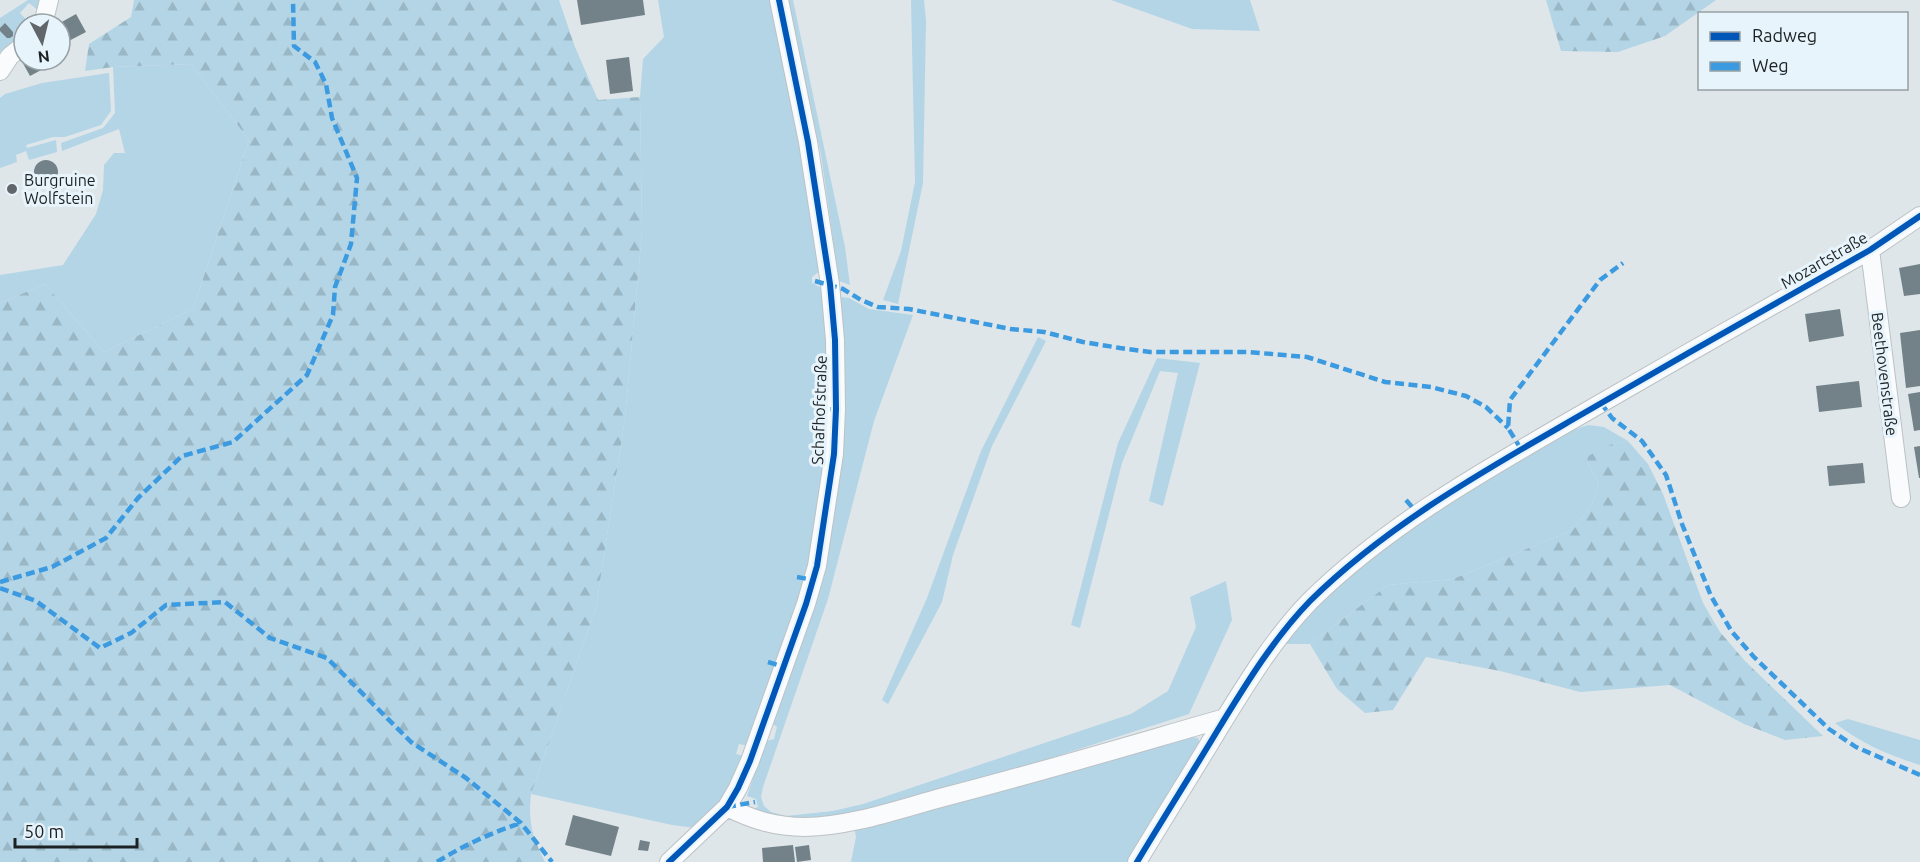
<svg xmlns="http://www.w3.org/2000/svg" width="1920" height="862" viewBox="0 0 1920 862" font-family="Ubuntu,sans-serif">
<defs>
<pattern id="forest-firs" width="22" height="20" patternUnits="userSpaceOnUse" patternTransform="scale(1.5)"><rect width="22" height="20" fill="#b4d5e6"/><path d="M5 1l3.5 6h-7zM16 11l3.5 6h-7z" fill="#9ab7c5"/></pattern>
</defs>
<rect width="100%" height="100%" fill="#dee6ea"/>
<path fill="#b4d5e6" d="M28,0H42L40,12L29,3L20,13L30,24H24V40L0,52V18Z
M658,0H773L804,161L821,270L812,277V283L822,288L827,354L828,427L815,533L803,591L749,746L739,744L736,754L745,756L729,789L713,811L695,828L672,825L531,794L596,608L625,418L642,232L640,97L643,59L664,37Z
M787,0H793L845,247L850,285L839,281L821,155Z
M911,0H924L926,21L923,183L898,304L883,300L901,251L915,182Z
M1111,0H1250L1260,31L1192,29Z
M191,64L249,140L193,309L104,352L45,284L0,303V275L63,265L96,214L103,190L104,165L114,153H125L119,129L62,151L61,143L103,128L115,113L113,67Z
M109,73L111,111L101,125L65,137H53L26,145L27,148L56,140L57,152L29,160L26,151L16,155L17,162L0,168V98L5,94L42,83Z
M841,297L849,298L869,309L913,315L874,421L828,599L763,787L761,797L764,806L771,812L786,816L833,811L863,804L1131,714L1168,691L1196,627L1190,597L1226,581L1232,620L1189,714L1029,765L865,812L827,818L780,821L753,809L758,807L756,799L747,796L766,741L774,739L777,727L773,724L816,601L826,563L834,519L843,436Z
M1038,337L1046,341L992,446L953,555L942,602L888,704L882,700L927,598L981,451Z
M1157,358L1200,363L1163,506L1149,501L1178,373L1160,371L1122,463L1080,628L1071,625L1118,443Z
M1588,425L1604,427L1628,441L1612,444L1587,462L1599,483L1592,504L1573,530L1453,579L1388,585L1310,644H1284C1340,572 1420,522 1496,475C1526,457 1556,435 1588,425Z
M1848,719L1920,740V765C1888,755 1862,744 1835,723Z
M1191,737L1198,738L1201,746L1130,862H851L856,837L854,827L1137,750Z"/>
<path fill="url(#forest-firs)" d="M134,0H559L575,47L598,100L640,97L642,232L625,418L596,608L531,794C528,823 532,836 545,862H0V303L45,284L104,352L193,309L249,140L191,64L113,67L85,71L89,44L131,17Z
M1546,0H1716L1665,36L1618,52L1561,51Z
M1628,441L1648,464L1663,494L1703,603L1720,632L1745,661L1823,736L1785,740L1744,724L1670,685L1580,692L1500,671L1426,657L1393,710L1365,713L1337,689L1310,644L1388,585L1453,579L1573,530L1592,504L1599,483L1587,462L1588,456L1612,444Z"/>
<path fill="#738289" d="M577,0H643L645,15L581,25Z
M76,14L86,32L63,44L60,39V23Z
M5,23L13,32V36L10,38H7L0,31V28Z
M24,55V60H60L30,76L20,58Z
M629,57L633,91L610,94L606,60Z
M34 172a12 12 0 1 1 24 0a12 12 0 1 1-24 0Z
M1920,264V294L1904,296L1899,268Z
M1840,309L1844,336L1809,342L1805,314Z
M1920,330V386L1906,388L1900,333Z
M1859,381L1862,407L1819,412L1816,386Z
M1920,392V430L1914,431L1908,394Z
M1920,446V478H1919L1914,447Z
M1863,463L1865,483L1829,486L1827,466Z
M573,815L619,827L611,856L565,845Z
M640,840L650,842L648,851L638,850Z
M793,845L795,862H763L762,848Z
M809,845L811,860L797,862L795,847Z"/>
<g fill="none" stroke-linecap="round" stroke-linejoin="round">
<defs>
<path id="minor" d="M43,24L49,0
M0,71L10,56L24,45
M1870,250L1901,498
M727,807C753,820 776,827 805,827C852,826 899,809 944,797C1038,773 1131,745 1225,718
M669,862L727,807L738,788L750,761L806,604L817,566L834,454L836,409L835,340L830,284L808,142L779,0
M1137,862C1164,817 1192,773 1219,728C1246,684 1274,638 1310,601C1389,523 1489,468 1584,413C1679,358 1774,304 1870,250L1920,216"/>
</defs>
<use href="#minor" stroke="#bcc2c5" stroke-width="20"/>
<use href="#minor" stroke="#fafbfc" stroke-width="18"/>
<path stroke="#3c9be0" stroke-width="4.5" stroke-dasharray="9 4.5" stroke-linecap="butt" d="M815,281L843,289L861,300L878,307L909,309L1011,329L1044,332L1083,342L1120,348L1150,352H1248L1307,357L1385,382L1431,387L1466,396L1486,407L1508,428
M1601,403L1612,418L1642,441L1666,475L1682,524L1711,596L1732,632L1754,657L1829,729L1856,747L1920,775
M817,410L836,409
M1521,449L1508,428L1510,400L1600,280L1623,263
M1406,500L1418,514
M797,577L813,580
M0,582L52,567L106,538L138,498L182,456L233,442L307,375L333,315L335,287L351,244L357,178L332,118L326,84L315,62L294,46L293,0
M0,588L36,601L100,648L131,633L166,605L225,602L270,638L327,658L411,742L466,778L521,823L552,862
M768,662L784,667
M727,807L755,802
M437,862C464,845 491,833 521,823"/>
<defs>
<path id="cycleway" d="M669,862L727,807L738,788L750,761L806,604L817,566L834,454L836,409L835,340L830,284L808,142L779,0
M1137,862C1164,817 1192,773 1219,728C1246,684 1274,638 1310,601C1389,523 1489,468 1584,413C1679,358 1774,304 1870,250L1920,216"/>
</defs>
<use href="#cycleway" stroke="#e7f4fb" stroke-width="10"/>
<use href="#cycleway" stroke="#0057b8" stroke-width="6"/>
</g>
<circle fill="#606669" stroke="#e7f4fb" stroke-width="2" cx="12" cy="189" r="6"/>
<g text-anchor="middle" stroke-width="6" stroke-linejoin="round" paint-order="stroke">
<g font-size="16" fill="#1c2123" stroke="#e7f4fb" text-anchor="start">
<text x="24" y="186">Burgruine<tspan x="24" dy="18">Wolfstein</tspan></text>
</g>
<g font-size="16" fill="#1c2123" stroke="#e7f4fb">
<text transform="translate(1824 260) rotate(-30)" y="6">Mozartstraße</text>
<text transform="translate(1885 374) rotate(83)" y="6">Beethovenstraße</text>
<text transform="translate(819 410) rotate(-88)" y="6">Schafhofstraße</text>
</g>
</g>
<rect x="1698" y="12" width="210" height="78" fill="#e7f4fb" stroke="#96a0a5" stroke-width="1.5"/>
<rect x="1710" y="32" width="30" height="9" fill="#0057b8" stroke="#96a0a5" stroke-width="1.5"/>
<text x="1752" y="42" font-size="18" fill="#1c2123">Radweg</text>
<rect x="1710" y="62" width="30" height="9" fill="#3c9be0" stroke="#96a0a5" stroke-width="1.5"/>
<text x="1752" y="72" font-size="18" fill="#1c2123">Weg</text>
<g transform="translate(42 42) rotate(173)"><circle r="28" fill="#e7f4fb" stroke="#96a0a5" stroke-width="1.5"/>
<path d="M0-4.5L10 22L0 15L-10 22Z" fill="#606669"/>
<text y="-9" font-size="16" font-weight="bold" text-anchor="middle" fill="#1c2123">N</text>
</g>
<path d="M15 838v9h122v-9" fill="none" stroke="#1c2123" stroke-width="3"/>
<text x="24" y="838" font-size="18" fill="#1c2123" stroke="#e7f4fb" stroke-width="4.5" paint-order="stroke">50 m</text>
</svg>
